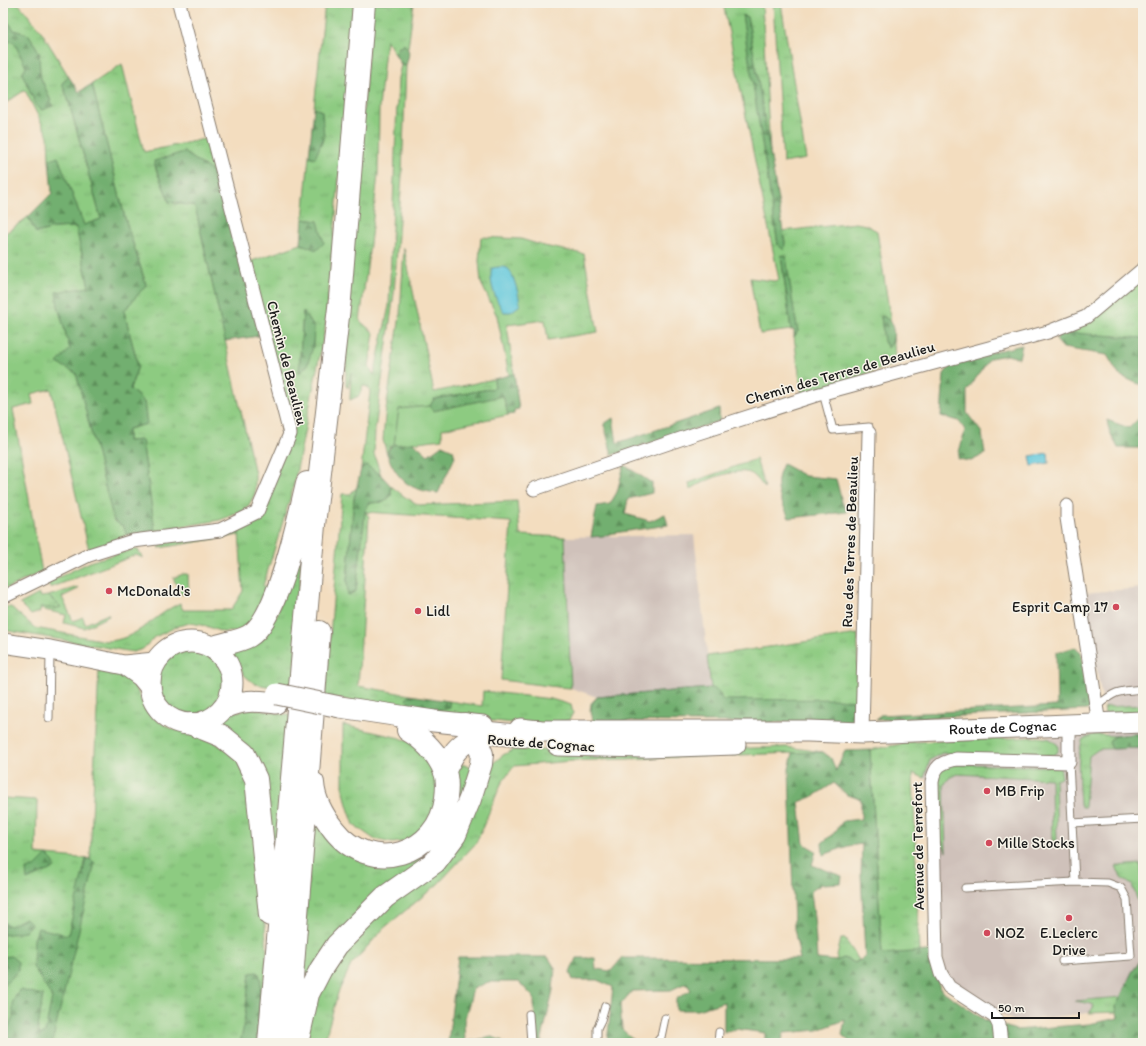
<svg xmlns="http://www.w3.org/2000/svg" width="1146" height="1046" viewBox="0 0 1146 1046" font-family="Itim,sans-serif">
<defs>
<pattern id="grass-tufts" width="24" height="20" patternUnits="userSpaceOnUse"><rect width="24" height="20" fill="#8dcb81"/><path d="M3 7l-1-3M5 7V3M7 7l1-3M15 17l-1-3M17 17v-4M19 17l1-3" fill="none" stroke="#79ae6f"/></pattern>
<pattern id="forest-firs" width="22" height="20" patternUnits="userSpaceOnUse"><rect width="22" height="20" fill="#72af6f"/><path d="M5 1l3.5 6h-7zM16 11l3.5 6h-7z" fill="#5d8e5a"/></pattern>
</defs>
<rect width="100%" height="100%" fill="#f7f3e8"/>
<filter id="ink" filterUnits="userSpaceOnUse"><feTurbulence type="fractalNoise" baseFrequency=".025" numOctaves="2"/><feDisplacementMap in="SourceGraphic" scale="8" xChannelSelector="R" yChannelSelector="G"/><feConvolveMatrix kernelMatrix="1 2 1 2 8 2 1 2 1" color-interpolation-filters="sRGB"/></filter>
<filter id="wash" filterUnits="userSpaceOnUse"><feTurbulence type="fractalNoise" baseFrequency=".012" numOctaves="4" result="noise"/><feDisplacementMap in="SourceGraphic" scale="16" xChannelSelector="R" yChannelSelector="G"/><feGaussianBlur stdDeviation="0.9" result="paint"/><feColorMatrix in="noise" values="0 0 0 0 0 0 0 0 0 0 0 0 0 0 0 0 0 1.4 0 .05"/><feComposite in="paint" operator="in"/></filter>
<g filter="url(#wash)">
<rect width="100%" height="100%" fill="#f3ddbf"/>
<path fill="#cfc1ba" d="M694,535L711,688L597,697L571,688L565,537Z
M1143,588V993L1117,1012L1089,1013L1014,1021L989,1008L956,987L943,970L933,783L913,773L911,742L1107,734L1105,714L1082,593Z"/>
<path fill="url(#grass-tufts)" stroke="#54744e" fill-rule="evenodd" d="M3,3H18L41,31L69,77L62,83L68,99L101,219L84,225L58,158L49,160L48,136L25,90L3,105V38L5,41H14L26,67L22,73L37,107L53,106L40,76L39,52L29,35L14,30L3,15Z
M325,3H354L336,214L325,329L293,489L263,586L267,588L261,612L237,632H222L206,626L190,623L178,626L155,637L143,649L133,652L3,630V607H11L35,628L106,641C136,641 154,615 180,603L183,610H231L243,591L239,533L170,542L250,524L260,513L294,428L246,263L301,244L317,250L318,221L303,219L309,156L314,158L322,111L314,108ZM303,312L307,366L300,373H299Z
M372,3H414L408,48L404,44L399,47L395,54L386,39L379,108L378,175L370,244L360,321L374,333L369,367L374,375L389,306L398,78L401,65L406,66L402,175L394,293L375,430L374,454L381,475L366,466L361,469L370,392L368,387L363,386L359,396L350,400L351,372L348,388L346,386V357L351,262Z
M723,3H762L770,152L747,17L743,15L778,245L785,243L783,231L856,223L866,225L877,231L891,323L885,317H881L884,339L892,344L893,333L895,355L890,366L802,395L794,337L798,331L781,255L791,330L760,334L750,278L774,281L779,280Z
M773,3H781L806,159L783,163Z
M122,64L144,152L213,137L227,191L216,193L213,172L184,152L154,162C157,176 165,188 169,202L195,206L255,474V494L246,510L220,520L155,531L142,440L128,441V429L146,424L144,402L130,389L138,366L124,311L146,284L125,218L92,84Z
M28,217L36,233L54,228L76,227L89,287L58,306L70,349L114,521L123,526L127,535L89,550L51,389L31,394L33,404L13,409L42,572L3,590V235Z
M481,237L521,239L544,246L584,254L598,332L548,340L545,320L507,325L514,374L509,375L497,316L481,283L479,261Z
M404,248L434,392L494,379L495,388L434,399L430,406L399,409L394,445L389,447L387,454L383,440L385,416L400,315Z
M1143,269V338L1048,332L1086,317Z
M756,459L765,488C761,484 757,477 752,474C738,466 701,481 690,490L689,483Z
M391,486L405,497L419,505L517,501L520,535L565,537L571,688L557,687L501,680L511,522L366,512L369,517L358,686L410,695L406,699L450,708L449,701L482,706L483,691L551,699L571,705L573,713L569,720L558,723L522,724L421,713L325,696L342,494H350L357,487L354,499L347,580L348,595L356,591L365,512L369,503L384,502L391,496Z
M303,522L294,691L255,684L245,676L228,646L277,615Z
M39,594L41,597L48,596L61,607L55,609L41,607L40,612L31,615L20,604Z
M858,634L857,700L856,717L852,721L590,711L591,703L597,697L711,688L707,656Z
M157 681a35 35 0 1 1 70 0a35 35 0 1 1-70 0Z
M99,669L115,672L128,678L136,688L142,702L151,716L171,729L205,736L236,756L250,786L263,899L267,951L261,1043H3V798L37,800L36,854L90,859Z
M1143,705V713L1105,714L1104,707Z
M252,708L292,716L277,900L261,782L217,723L231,713Z
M343,725L400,738L416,744L427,754L440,785L431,823L410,841L392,843L374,839L354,825L347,805L343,787Z
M1143,733V748L1099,749L1089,756L1085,807H1081L1080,804C1079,787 1076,753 1083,739L1095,734L1114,736Z
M1039,737L1050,739L1058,745V752L1053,755L1002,757L942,753L930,760L924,778L913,773L919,952L882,954L870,750L911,742Z
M786,747L823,752L572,761L514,766L501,784L476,843L438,884L384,928L351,965L338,993L327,1032L326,1043H302L309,1007L345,945L432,870L491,765L503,755L513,750H537L587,753Z
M455,763L474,767L455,824L298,998L314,820L342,845L416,852Z
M961,764L1060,767L1062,777L1057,780H1055L1057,840L1055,841L1052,840L1051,779L957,774L949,778L944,785L946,852L941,841L938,848V773L947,766Z
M1141,864L1143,903L1142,912L1132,885L1121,878L1116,866Z
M841,939H845L859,960L854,963L844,958L836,961Z
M1121,997L1116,1006L1117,1012L1089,1013L1093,1008L1092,1004L1075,1001Z"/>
<path fill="url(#forest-firs)" stroke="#476646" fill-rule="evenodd" d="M3,15L14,30L29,35L39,52L40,76L53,106L42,110L37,107L22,73L26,67L14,42L5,41L3,38Z
M742,15L747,17L749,25L785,243L784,250L778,245Z
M404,44C412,52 408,56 406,66L401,65L395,54L399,47Z
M69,77L79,92L92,84L125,218L146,285L124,311L138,366L130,389L144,402L147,424L128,429V441L142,440L155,531L127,535L123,526L114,521L76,373L57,363L70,349L58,306L56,292L89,287L76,227L54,228L36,233L28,217L52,193L49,160L58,157L84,225L101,219L68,99L62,83Z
M314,108L322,111L324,137L315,158L309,156Z
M184,152L213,172L216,193L227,191L259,336L225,341L195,206L169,202C165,188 157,175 154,161Z
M303,219L318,221L324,243L317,250L301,244Z
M781,255L786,256L794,311L798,331L794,337V330H791Z
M303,311L314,327L313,347L307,366L299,373Z
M881,316C895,319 897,339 888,348L884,342Z
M1060,332L1143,338V385L1136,383L1119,375L1107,355L1063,348L1056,340Z
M1022,345L1019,358L1007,355L990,358L967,391V413L982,433L985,454L971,461L958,459L959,452L965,430L959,421L941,416L944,374L951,365L985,354Z
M514,374L519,409L514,410V414L508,415L503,396L434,411L430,406L434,399L495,388L494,379Z
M719,409L720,421L612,455L604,424L613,418L617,443Z
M1143,414V448H1118L1109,430L1107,420L1129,428Z
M411,442L419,447L428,455L442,445L453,450L455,457L438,493C409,490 398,481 387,454C392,441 398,444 411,442Z
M783,464L805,476L836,479L842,502L847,512L789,518C780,497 772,487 783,464Z
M366,465L381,475L391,486V496L384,502L369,503L365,512L356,591L348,595L347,580L354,499L361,469Z
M624,465L652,483V493L628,499L625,514L650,521L665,514L668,525L614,533L603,536L591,537L597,506L610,504L617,492Z
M1075,647L1081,652L1093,707L1087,710L876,720L880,715L1057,706L1056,653Z
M711,688C719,689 720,693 722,700L839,699L853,701C860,711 857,720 845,723L593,721C590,710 590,705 597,697Z
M410,695L449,701L450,708L441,710L411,705L406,699Z
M1143,733V748L1112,749L1109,742L1114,736Z
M870,750L882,954L927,951L930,950L940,989L985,1020L1016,1030L1089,1024L1118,1018L1116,1006L1132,972L1143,957V1043H851L842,1035L845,1020L818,1030L784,1033L781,1043H765V1033L736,1029L724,1032V1002L697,1010H676V999L691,990L686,983L671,990L632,991L620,1005L622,1029L633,1040V1043H607L613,987L597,980H573L570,973L576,958H595L596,969L611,971L622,958L800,959L794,928L789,769L793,753L823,752L831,758L836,771L840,761L845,751ZM834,783L847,795L861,799V819L843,821L834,833L822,843L823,855L848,846L862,844L861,873L865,957L855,963L844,958L836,961L817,959L815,927L811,891L822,884L841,883L842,876L812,865L816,851L804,844L799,802L812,797Z
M47,855L53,861L55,868L27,880L26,869L34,868Z
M86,859H90L95,863L52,1043H31L3,1036V1026L8,1027L13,1017V1001L20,990L43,995L38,1029L40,1035L45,1033L52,997L33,967L34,939L38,928L68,935Z
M26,918L31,923L25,932L3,935V922L10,926Z
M11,956L18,962V970L9,981L3,984V957Z
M458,957H548L555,968L553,990L541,1043H535L534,998L519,982H488L473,989L464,1022L465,1042L492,1037L503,1041L500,1043H448Z
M258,972L261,979L257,1043H240L243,1030L250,973Z"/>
<path fill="#8dcb81" stroke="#54744e" d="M503,396L508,415L442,429V439L394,445L399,409L430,406L434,411Z
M239,532V535L159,548L160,545L170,542Z
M135,549L138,550L143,558L136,555L50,588L47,583L92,561Z
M183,574H188L189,594H181L173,578Z
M78,587V589L62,597L73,621L83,617L85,624L108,614L109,616L84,628L64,623L66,615L40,609L41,607L55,609L61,607L48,596Z"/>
<path fill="#5fc7db" stroke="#3e727c" d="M499,267C504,267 508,267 510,271C514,277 520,298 520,305L511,312H504C496,301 488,282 492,268Z
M1048,453L1049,463L1032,466L1030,456Z"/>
</g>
<g filter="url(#ink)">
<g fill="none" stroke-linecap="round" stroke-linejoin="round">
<defs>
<path id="lane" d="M823,393L833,430L869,427V432
M1097,706C1116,690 1119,691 1143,689
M49,718L50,652
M1072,823L1143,819
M965,888L1075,882L1069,762
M1062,961L1131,956L1127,899L1121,888L1108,883L1075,882
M529,1014L531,1043
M597,1043V1028L601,1020L605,1006
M656,1043L661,1037L665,1018
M718,1043L719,1032"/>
<path id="street" d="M534,489L695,434L816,395L1048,332L1086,317L1143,269
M1067,506V518L1099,724
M3,597L89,555L133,541L220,530L257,512L290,434L179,3
M862,733L869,433
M1001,1043L999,1025L995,1017L949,987L941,974L936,957L932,782C935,766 940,763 956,759L1069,762V725"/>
<path id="secondary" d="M3,643L50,650L124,665L155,662
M124,665L141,677L150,688"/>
<g id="primary">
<circle cx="191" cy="683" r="41"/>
<path d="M340,707L434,721L483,726"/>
<path d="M225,708C243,699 256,701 276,703"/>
<path id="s1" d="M520,729L538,731H808L862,733L1143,722"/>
<path d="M558,745L645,747L735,744"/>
</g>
<path id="highway" d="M214,647C225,643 238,642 249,636C278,620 299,516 307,483
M192,724L222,736L244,754L256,779L270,915
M465,724L473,738L478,732L523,736L538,731
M313,783C314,801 323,816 334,830C370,876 439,856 446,798C447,790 448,778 444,770C438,754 423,739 408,730
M299,1035L308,994L321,969L337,945L385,897L435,862L455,835L470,799L481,764L482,754L478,744L473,738C456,747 453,754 445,770
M269,1043L314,525L340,299L364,3
M287,1043L319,632"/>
</defs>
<use href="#lane" stroke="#887c6e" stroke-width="9"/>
<use href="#street" stroke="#887c6e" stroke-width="15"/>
<use href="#secondary" stroke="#887c6e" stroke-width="21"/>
<use href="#primary" stroke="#887c6e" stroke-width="23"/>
<use href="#highway" stroke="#887c6e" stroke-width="24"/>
<use href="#lane" stroke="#fff" stroke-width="7"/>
<use href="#street" stroke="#fff" stroke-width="13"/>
<use href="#secondary" stroke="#fff" stroke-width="19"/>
<use href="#primary" stroke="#fff" stroke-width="21"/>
<use href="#highway" stroke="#fff" stroke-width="22"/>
<defs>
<path id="primary-bridge" d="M277,694L340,707"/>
</defs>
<use href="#primary-bridge" stroke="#887c6e" stroke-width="23" stroke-linecap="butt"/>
<use href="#primary-bridge" stroke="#fff" stroke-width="21"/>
</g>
</g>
<g fill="#d1495b" stroke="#f7f3e8" stroke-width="1.5">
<circle cx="109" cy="591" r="4"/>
<circle cx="1116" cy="607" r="4"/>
<circle cx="418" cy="611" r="4"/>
<circle cx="987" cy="791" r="4"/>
<circle cx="989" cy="843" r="4"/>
<circle cx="1069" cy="918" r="4"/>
<circle cx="987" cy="933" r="4"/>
</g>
<g text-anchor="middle" stroke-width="3" stroke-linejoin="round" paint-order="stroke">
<g font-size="15" fill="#1c1c1c" stroke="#f7f3e8">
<text transform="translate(287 363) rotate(76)" y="5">Chemin de Beaulieu</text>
<text transform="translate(840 373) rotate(-16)" y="5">Chemin des Terres de Beaulieu</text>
<text transform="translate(850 542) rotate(-88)" y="5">Rue des Terres de Beaulieu</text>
<text dy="5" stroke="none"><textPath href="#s1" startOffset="483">Route de Cognac</textPath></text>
<text transform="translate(541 743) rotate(4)" y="5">Route de Cognac</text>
<text transform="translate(918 846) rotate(-91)" y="5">Avenue de Terrefort</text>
</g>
<g font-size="15" fill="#1c1c1c" stroke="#f7f3e8" text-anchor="start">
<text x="117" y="596">McDonald's</text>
<text x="1108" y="612" text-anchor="end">Esprit Camp 17</text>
<text x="426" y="616">Lidl</text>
<text x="995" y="796">MB Frip</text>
<text x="997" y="848">Mille Stocks</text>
<text x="995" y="938">NOZ</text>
<text x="1069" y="938" text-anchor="middle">E.Leclerc<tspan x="1069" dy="17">Drive</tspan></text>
</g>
</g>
<rect width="1146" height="1046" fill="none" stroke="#f7f3e8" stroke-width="16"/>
<path d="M992 1012v6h87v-6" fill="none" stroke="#1c1c1c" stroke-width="2"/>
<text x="998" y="1012" font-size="12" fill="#1c1c1c" stroke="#f7f3e8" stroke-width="3" paint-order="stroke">50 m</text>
</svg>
